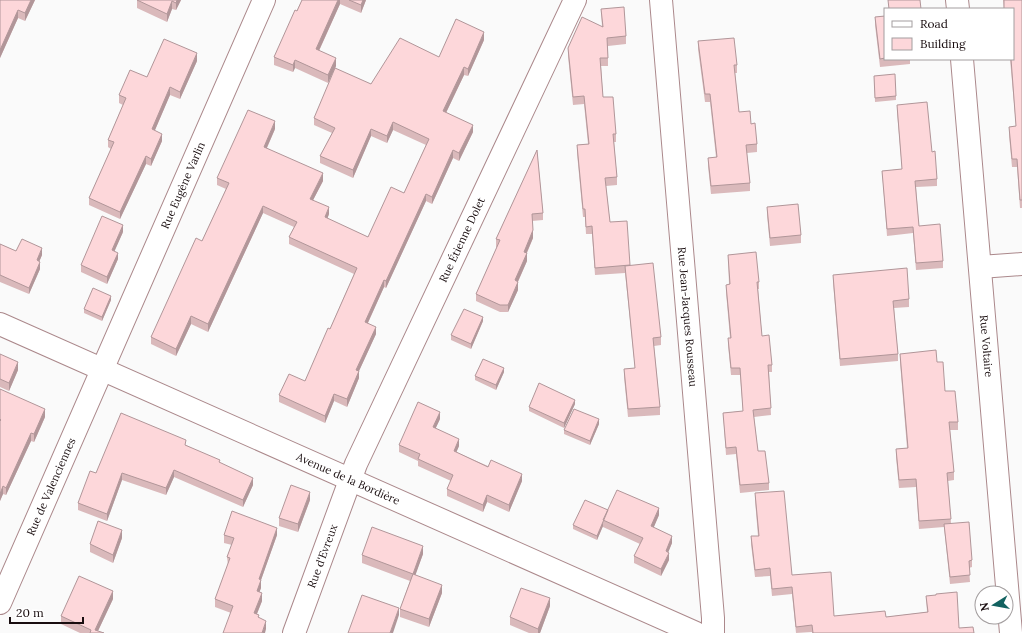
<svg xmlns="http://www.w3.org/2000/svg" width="1022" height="633" viewBox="0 0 1022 633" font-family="Lora,serif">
<rect width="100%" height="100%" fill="#fafafa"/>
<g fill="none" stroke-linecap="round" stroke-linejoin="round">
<defs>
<g id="street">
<path id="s1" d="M661,0L713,618V633"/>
<path d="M957,0L958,9"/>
<path id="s2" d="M962,59L1011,633"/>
<path d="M980,267L1022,264"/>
<path id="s3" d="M0,324L696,633"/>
<path id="s4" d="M0,603L264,0"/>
<path id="s5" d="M294,633L356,464L575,0"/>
</g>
</defs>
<use href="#street" stroke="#ab888b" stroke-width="24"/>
<use href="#street" stroke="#fff" stroke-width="22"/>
</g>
<path fill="#dab9bb" d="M0,0H35L25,21L18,18L0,58Z
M137,0H181L176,10L172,9L167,22L137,8Z
M302,0H366L361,13L340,4L319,51L336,66L328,83L295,68L293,72L274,65V57Z
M1003,0H1022V208H1020L1017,167H1012L1009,135V127L1016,126L1010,59H1013V9H1004Z
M601,9L626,36V44L608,46V66H601L603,97L616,134V142H614L617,177V185L606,186L610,222L630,265L661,337V345L654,346L660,407V415L628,417L624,377V369L635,368L625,273L595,275L592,234H586L585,217H583L577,153V145L588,144L584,104L573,105L568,56V48L602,27Z
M885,16V59H910V64L880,67L875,25V17Z
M484,40L468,76L464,75L446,113L473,132L459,161L453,158L432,204L426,201L386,288L384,287L368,323L376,334L359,371V378L347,407L334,401L325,423L279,402V395L305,381L330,329L354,274L289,244V237L294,227L263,213L208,332L191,324L176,356L151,344V337L202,241L226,189L217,185V178L275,129L267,148L323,181L313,200L329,214L327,219L368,237L404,193L426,145L393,130L387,143L371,136L353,178L320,163V156L332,133L314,125V118L371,84L439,57Z
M698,41L737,65V73H735L739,112L751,124L757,144V152L747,153L750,183V191L711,194L708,166V158L716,157L710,102H705L698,49Z
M197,61L180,99L170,95L155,130L162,141L151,166L146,164L120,219L89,205V198L111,149L108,147V140L123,105L119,103V95L147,77Z
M874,76L896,96V100L875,102Z
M897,105L932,152L937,179V186L916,187L919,226L943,261V268L916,270L913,233L887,236L882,171L902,169L897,112Z
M537,150L543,213V220L532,221L533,238L527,253V261L518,282V290L508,312H500L476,301V294L497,247H496V239Z
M767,207L801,235V243L770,246L767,215Z
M123,232L114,251L118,259L107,284L81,272V265Z
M0,244L16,251L42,255L39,262L40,269L29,294L0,282Z
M728,255L759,282V289H758L762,336L772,365V372H769L771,415L754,417L758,451L769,483V490L740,493L736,454L726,455L723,413L743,411L740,375H731L728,345V338H730L726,292V285H729Z
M833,275L909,299V307L894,308L898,354V361L840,366L833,282Z
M111,300L102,321L84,313V309Z
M483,321L471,349L451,340V335Z
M0,354L18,370L9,391L0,387Z
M900,354L937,362L945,391L958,422V430H950L954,472V480L948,481L951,523L972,560V567L969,568L970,582L950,584L944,527L919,529L916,487L899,488L896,457V449L907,448L900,362Z
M504,372L496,390L475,380V376Z
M0,389L45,417L34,442L31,441L6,495L3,494L0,501Z
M575,404L564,428L529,411V407Z
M440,419L435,429L459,446L456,452L522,481L509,512L487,502L483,512L447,496V489L451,481L418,466V461L399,452V445Z
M599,424L590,445L564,434V430Z
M186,445L220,463L253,485L243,507L174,477L166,495L122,480L107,521L78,510V503L96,473Z
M755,493L792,575L834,616L886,617L927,612L926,596L959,628L974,633H812V632L796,633L792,594L772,596L770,576L755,577L751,544V536H758L755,500Z
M310,500L298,532L279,526V518Z
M608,510L659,515L653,528L672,543L668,552L669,560L661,576L634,563V556L640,544L603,527V526L597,540L573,529V525Z
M224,535H277L261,580V588L259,592L262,601L257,614L266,629L231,613L215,607V599L228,565L227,557L232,545L224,543Z
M122,538L113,563L90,552V544Z
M423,554L415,575L442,593L429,627L400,617V609L410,581L362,563V555Z
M113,599L98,631L104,633H80L61,624V616Z
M550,606L540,633H529L510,625V617Z"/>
<path fill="#b19699" d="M31,0H35L25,21V13Z
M177,0H181L176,10V3Z
M338,0H340V4L316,57V49Z
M363,0H366L361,13V5Z
M172,1V9L167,22V14Z
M18,10V18L0,58V50Z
M484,32V40L468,76V69Z
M197,53V61L180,99V92Z
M336,58V66L328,83V75Z
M295,60V68L293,72V65Z
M464,67V75L443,119V111Z
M170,87V95L152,137V129Z
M275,121V129L264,154V147Z
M393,122V130L387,143V136Z
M473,125V132L459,161V153Z
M371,129V136L353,178V170Z
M162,134V141L151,166V159Z
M453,150V158L432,204V197Z
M146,156V164L120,219V212Z
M323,173V181L310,206V199Z
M426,194V201L386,288V281Z
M263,206V213L208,332V324Z
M329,207V214L325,225V217Z
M123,225V232L112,257V250Z
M533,230V238L524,259V252Z
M42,248V255L37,267V260Z
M118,253V259L107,284V277Z
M527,253V261L515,288V280Z
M40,262V269L29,294V288Z
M384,280V287L365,329V322Z
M518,282V290L508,312V305Z
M111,296V300L102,321V317Z
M191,316V324L176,356V349Z
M483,317V321L471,349V344Z
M376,327V334L359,371V378L347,407V399L356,370Z
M18,362V370L9,391V383Z
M504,368V372L496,390V385Z
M334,394V401L325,423V416Z
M575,400V404L564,428V423Z
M45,409V417L34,442V434Z
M440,412V419L433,434V427Z
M599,419V424L590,445V441Z
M31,433V441L6,495V488Z
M459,439V446L454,458V451Z
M174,470V477L166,495V488Z
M122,473V480L107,521V514Z
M522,474V481L509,512V505Z
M253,478V485L243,507V500Z
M3,486V494L0,501V494Z
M310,492V500L298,532V524Z
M487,495V502L483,512V505Z
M659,508V515L651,534V526Z
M603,522V526L597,540V536Z
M277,528V535L261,580V588L257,599V591L259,579Z
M122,530V538L113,563V555Z
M672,536V543L666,558V551Z
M423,546V554L413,582V574Z
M669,553V560L661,576V569Z
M442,585V593L429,627V619Z
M113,591V599L97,633L95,630Z
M262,593V601L254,621V613Z
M550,598V606L540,633H538V629Z
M399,608V615L393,633H390Z
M266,621V629L265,633H262Z"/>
<path fill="#fdd7da" stroke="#b19699" d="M0,0H31L25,13L18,10L0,50Z
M137,0H177L176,3L172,1L167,14Z
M302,0H338L316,49L336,58L328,75L295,60L293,65L274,57L295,10L297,11Z
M349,0H363L361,5Z
M888,0H920L921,9H889Z
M1004,0H1022V200H1020L1017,159H1012L1009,127L1016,126L1011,59H1013V9H1004Z
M624,7L626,36L607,38L608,58H600L603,97H613L616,134H613L617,177L605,178L610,222L627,221L630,265L595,268L592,226L586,227L585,209H583L577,145L589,144L584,96L573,97L568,48L582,17L603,27L601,9Z
M885,16V58L880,59L875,17Z
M456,19L484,32L468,69L464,67L443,111L473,125L459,153L453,150L432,197L426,194L386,281L384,280L365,322L376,327L356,370L359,371L347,399L334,394L325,416L279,395L289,374L305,381L328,328L330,329L357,268L289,237L297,222L263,206L208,324L191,316L176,349L151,337L196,238L202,241L229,183L217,178L248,110L275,121L264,147L323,173L310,199L329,207L325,217L368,237L391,187L404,193L429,139L393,122L387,136L371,129L353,170L320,156L335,128L314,118L335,68L371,84L400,38L439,57Z
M734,38L737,65H734L739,112L750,111L751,124L755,123L757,144L746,145L750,183L711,186L708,158L717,157L710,94H705L698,41Z
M164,39L197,53L180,92L170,87L152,129L162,134L151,159L146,156L120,212L89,198L114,142L108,140L126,98L119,95L130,70L147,77Z
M895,74L896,96L875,98L874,76Z
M927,102L932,152L935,151L937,179L915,181L919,226L940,224L943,261L916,263L913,227L887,229L882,171L902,169L897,105Z
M537,150L543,213L532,214L533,230L524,252L527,253L515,280L518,282L508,305H500L476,294L500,240L496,239Z
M798,204L801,235L770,238L767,207Z
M102,216L123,225L112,250L118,253L107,277L81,265Z
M22,239L42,248L37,260L40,262L29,288L0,275V244L16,251Z
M756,252L759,282H757L762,336L769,335L772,365H768L771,408L753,410L758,451H765L769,483L740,485L736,447L726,448L723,413L743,411L740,368H731L728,338H731L726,285L730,284L728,255Z
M653,263L661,337L653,338L660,407L628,409L624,369L635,368L625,266Z
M907,268L909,299L893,301L898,354L840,359L833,275Z
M93,288L111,296L102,317L84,309Z
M464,309L483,317L471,344L451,335Z
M936,350L937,362H943L945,391H955L958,422H949L954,472L947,473L951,519L919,521L916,479L899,480L896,449L908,448L900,354Z
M0,354L18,362L9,383L0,379Z
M483,359L504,368L496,385L475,376Z
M539,383L575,400L564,423L529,407Z
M0,389L45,409L34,434L31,433L6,488L3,486L0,494V421L1,420L0,419Z
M418,402L440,412L433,427L459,439L454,451L488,467L491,460L522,474L509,505L487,495L483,505L447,489L453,475L418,459L420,454L399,445Z
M574,409L599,419L590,441L564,430Z
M121,413L186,440L185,445L220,460L219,462L253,478L243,500L174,470L166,488L122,473L107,514L78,503L90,471L96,473Z
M291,485L310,492L298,524L279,518Z
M617,490L659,508L651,526L672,536L666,551L669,553L661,569L634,556L643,538L603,520Z
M784,491L792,575L831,572L834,616L885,611L886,617L928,612L926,596L936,595V594L957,592L959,628L973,627L974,633H813L812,625L796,627L792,587L772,589L770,568L755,570L751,536H759L755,493Z
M585,500L608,510L597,536L573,525Z
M232,511L277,528L259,579L261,580L257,591L262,593L254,613L259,615L258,617L266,621L262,633H223L233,606L215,599L230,558L227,557L234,538L224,535Z
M98,521L122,530L113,555L90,544Z
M969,522L972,560L969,561L970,575L950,577L944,524Z
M372,527L423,546L413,574L362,555Z
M413,574L442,585L429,619L400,609Z
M79,576L113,591L95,630L104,633H90L91,630L61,616Z
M521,588L550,598L538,629L510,617Z
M362,595L399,608L390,633H348Z"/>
<g text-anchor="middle" stroke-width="3.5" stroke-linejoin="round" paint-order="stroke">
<g font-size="11" fill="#190d0f" stroke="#fff">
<text dy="4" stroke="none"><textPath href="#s4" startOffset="456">Rue Eugène Varlin</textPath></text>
<text dy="4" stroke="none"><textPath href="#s5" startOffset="428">Rue Étienne Dolet</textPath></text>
<text dy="4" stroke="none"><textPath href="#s1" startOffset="318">Rue Jean-Jacques Rousseau</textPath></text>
<text dy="4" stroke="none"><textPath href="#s2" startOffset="288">Rue Voltaire</textPath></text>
<text dy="4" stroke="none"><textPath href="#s3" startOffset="381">Avenue de la Bordière</textPath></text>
<text dy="4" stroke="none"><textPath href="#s4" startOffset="127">Rue de Valenciennes</textPath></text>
<text dy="4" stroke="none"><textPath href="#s5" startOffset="82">Rue d'Evreux</textPath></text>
</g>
</g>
<rect x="884" y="8" width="130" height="52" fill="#ffffff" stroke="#a39e9f"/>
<rect x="892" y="21" width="20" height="6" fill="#ffffff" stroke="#a39e9f"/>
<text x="920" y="28" font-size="12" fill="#190d0f">Road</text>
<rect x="892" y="38" width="20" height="12" fill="#fdd7da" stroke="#a39e9f"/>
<text x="920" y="48" font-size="12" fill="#190d0f">Building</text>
<g transform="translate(994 605) rotate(259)"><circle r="19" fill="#ffffff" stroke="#a39e9f"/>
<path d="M0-3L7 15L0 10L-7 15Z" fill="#126260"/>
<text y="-6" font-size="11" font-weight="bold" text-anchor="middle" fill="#190d0f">N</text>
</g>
<path d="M10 617v6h73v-6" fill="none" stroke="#190d0f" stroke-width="2"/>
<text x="16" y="617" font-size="12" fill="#190d0f" stroke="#ffffff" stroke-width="3" paint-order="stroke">20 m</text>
</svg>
